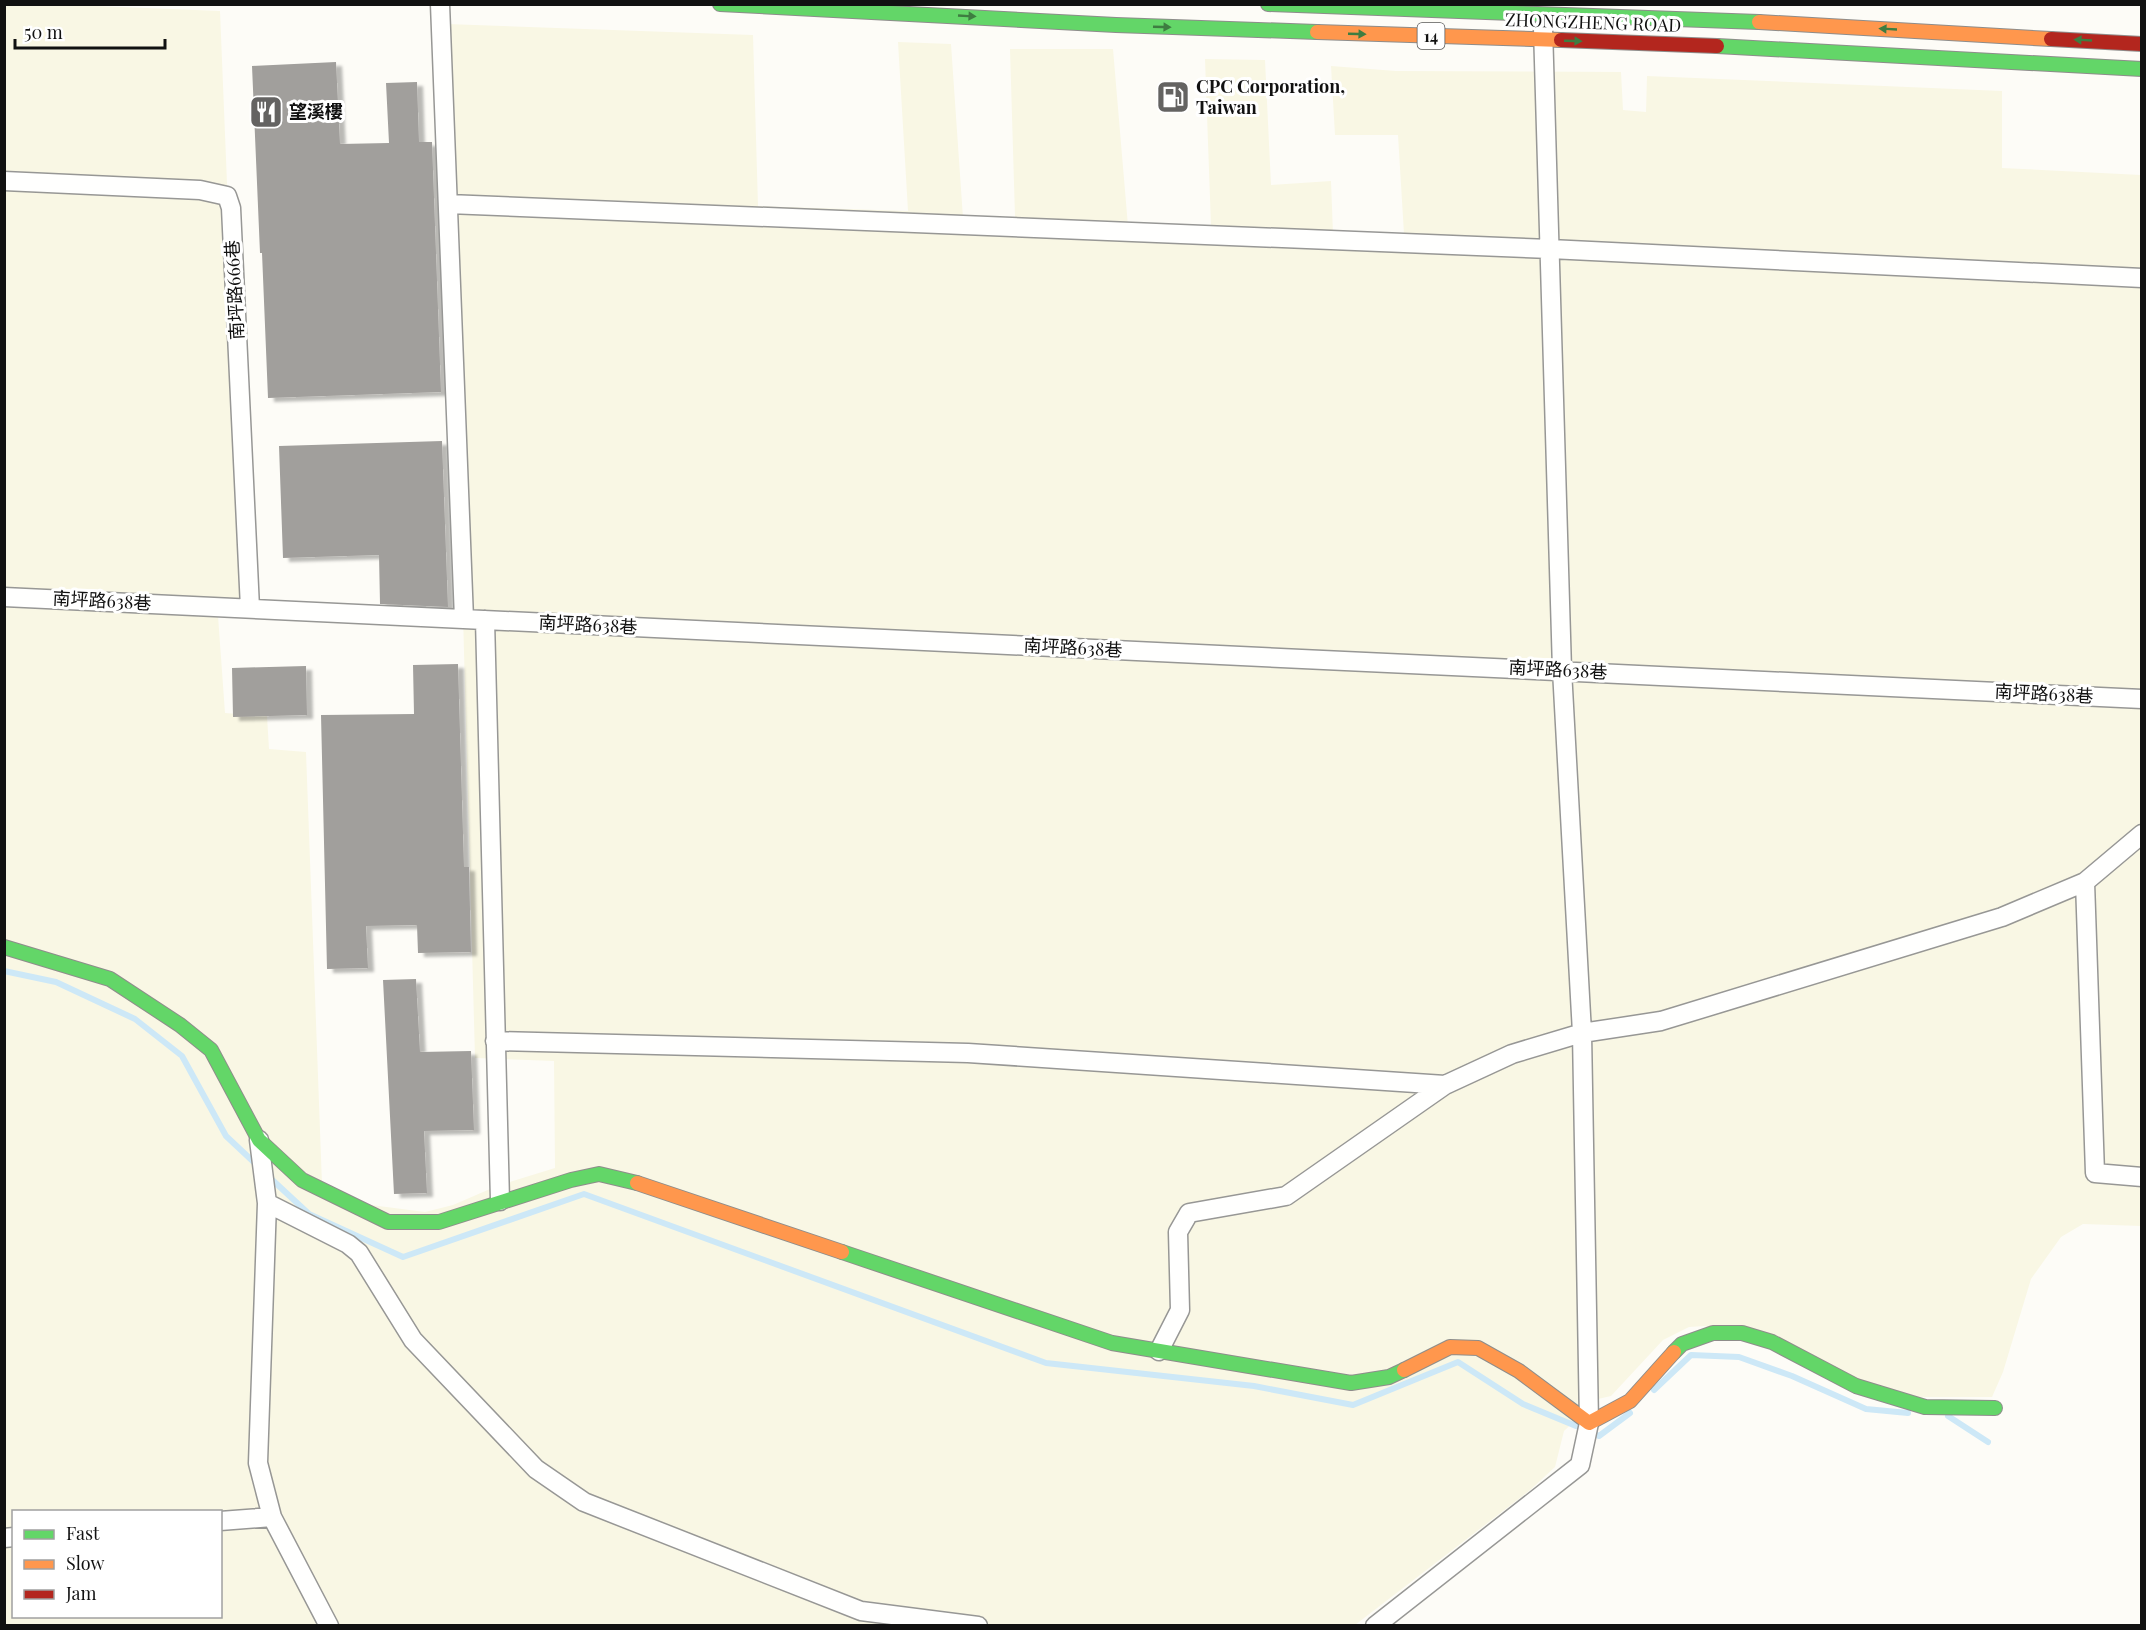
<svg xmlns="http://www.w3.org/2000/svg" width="2146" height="1630" viewBox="0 0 2146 1630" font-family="'Playfair Display','Noto Sans TC',serif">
<defs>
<filter id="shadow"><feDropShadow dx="6" dy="4" stdDeviation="1.5" flood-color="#0004"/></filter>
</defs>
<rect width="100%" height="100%" fill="#fdfcf7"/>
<path fill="#f9f7e4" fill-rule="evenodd" d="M5,5H72L220,11L244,601L217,602L225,713L267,716L269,749L306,752L322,1184L371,1205L425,1212L453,1205L497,1186L555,1168L554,1061L475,1058L447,24L753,35L758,206L908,211L898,42L951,44L963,218L1015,217L1010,49H1113L1128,226H1211L1205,59L1265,60L1271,185L1331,181L1333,234H1404L1398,135H1335L1331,66L1396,71L1621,72L1623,110L1646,112L1647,76L2002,91V168L2141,175V1226L2083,1224L2061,1237L2031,1279L2003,1372L1992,1397H1911L1705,1326L1689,1327L1663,1340L1611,1396L1598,1399L1564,1431L1555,1467L1529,1491L1355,1625L5,1626ZM14,1512H220V1616H14Z"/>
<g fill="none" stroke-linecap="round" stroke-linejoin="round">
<path stroke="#cde8f7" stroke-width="6" d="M4,971L56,982L135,1019L182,1056L226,1136L258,1166
M267,1175L309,1214L403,1257L584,1194L1046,1363L1254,1386L1353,1405L1458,1362L1523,1404L1576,1426
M1654,1390L1691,1355L1739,1357L1792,1376L1866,1409L1908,1413
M1948,1416L1988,1442
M1588,1431L1599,1436L1630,1413"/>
</g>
<path fill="#a19f9c" filter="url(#shadow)" d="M336,62L340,144L389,143L386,83L417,82L419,142H432L441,392L268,398L262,253H260L252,66Z
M442,441L448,607L380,604L379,555L283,558L279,446Z
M458,664L464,867H469L471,952L418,953L417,925L366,926L368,968L327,969L321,715L414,714L413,665Z
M306,666L307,715L233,717L232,668Z
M416,979L420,1052L471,1051L474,1130L424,1131L427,1193L394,1194L383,980Z"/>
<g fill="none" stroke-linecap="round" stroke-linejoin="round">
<defs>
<path id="street" d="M440,4L464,619
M4,181L200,190L227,196L231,208L250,608
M448,204L1550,249L2142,278
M4,597L2142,699
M485,620L500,1201
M2085,882L2095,1173L2142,1177
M495,1041L968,1053L1445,1085
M259,1140L267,1203L258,1463L272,1517L329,1626
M267,1203L348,1244L359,1253L413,1340L536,1469L584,1502L861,1611L978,1626
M1159,1351L1180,1310L1178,1232L1189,1213L1286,1196L1445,1085L1512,1054L1582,1033L1661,1021L2002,917L2085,882L2142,834
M220,1521L272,1517
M4,1538L14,1537
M1375,1626L1580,1465L1589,1423L1582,1033L1562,670L1543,28"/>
<path id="fast" d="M720,4L1116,25L1317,32
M1268,4L1759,22
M1717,46L2142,69
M4,947L110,979L180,1025L211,1050L259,1140L302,1180L388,1222H439L571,1180L599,1174L637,1183
M842,1252L1112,1343L1351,1383L1389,1377L1404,1370
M1674,1352L1682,1344L1713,1333H1742L1772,1342L1856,1386L1925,1407L1995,1408"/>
<path id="slow" d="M1759,22L2051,39
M1317,32L1561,40
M637,1183L842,1252
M1404,1370L1450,1347L1478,1348L1519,1371L1589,1423L1630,1401L1674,1352"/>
<path id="jam" d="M2051,39L2142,44
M1561,40L1717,46"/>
</defs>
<use href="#street" stroke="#979795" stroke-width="21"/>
<use href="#fast" stroke="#8e8d8b" stroke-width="16"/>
<use href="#slow" stroke="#8e8d8b" stroke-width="16"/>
<use href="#jam" stroke="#8e8d8b" stroke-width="16"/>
<use href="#street" stroke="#fffffe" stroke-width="18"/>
<use href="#fast" stroke="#63d668" stroke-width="14"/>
<use href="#slow" stroke="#ff974d" stroke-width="14"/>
<use href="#jam" stroke="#b3261e" stroke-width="14"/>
</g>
<defs><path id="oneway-solid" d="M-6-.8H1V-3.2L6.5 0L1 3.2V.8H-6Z" transform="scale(1.5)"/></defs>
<g fill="#3e7d41">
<use href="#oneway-solid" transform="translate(967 16) rotate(3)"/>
<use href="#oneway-solid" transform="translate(1162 27) rotate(2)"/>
<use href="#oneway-solid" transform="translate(1888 29) rotate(-177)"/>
<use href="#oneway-solid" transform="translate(1357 34) rotate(2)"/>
<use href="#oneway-solid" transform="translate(2083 40) rotate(-177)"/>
<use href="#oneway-solid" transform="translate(1573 41) rotate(2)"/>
</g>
<defs>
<symbol id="fuel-square" viewBox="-11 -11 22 22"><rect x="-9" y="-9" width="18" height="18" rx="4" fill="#646362" stroke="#fff"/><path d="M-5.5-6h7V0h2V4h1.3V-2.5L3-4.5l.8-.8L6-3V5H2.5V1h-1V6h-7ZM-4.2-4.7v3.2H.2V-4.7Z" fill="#fff"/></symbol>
<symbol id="restaurant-square" viewBox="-11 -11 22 22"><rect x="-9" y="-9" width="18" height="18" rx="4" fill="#646362" stroke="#fff"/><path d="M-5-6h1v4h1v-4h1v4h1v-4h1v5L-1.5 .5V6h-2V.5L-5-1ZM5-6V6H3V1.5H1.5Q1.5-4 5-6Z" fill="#fff"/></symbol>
</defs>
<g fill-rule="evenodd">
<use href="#fuel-square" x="1154" y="78" width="38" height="38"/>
<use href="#restaurant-square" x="247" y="93" width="38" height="38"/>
</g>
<g text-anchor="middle" stroke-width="6" stroke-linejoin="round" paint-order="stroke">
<rect fill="#fff" stroke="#585858" stroke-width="1.5" x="1417.5" y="23" width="27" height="26" rx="4.5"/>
<g font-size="16" font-weight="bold" fill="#111">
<text x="1431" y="42">14</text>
</g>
<g font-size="18" fill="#111" stroke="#fff">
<text transform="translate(1593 23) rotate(2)" y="6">ZHONGZHENG ROAD</text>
<text transform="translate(235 290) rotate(-93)" y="6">南坪路666巷</text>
<text transform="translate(102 601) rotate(3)" y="6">南坪路638巷</text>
<text transform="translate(588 625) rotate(3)" y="6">南坪路638巷</text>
<text transform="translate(1073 648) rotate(3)" y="6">南坪路638巷</text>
<text transform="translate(1558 670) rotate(3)" y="6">南坪路638巷</text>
<text transform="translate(2044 694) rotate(3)" y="6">南坪路638巷</text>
</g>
<g font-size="18" font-weight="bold" fill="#111" stroke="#fff" text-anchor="start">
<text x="1196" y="93">CPC Corporation,<tspan x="1196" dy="21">Taiwan</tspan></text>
<text x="289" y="118">望溪樓</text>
</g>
</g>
<rect width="2146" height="1630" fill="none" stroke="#111111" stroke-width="12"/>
<rect x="12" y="1510" width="210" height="108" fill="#ffffff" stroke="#a0a0a0" stroke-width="1.5"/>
<rect x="24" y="1530" width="30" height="9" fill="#63d668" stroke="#a0a0a0" stroke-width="1.5"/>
<text x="66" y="1540" font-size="18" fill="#111111">Fast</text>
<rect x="24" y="1560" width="30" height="9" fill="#ff974d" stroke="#a0a0a0" stroke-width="1.5"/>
<text x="66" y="1570" font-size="18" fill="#111111">Slow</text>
<rect x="24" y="1590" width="30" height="9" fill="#b3261e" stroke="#a0a0a0" stroke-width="1.5"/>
<text x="66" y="1600" font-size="18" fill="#111111">Jam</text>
<path d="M15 39v9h150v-9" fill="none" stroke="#111111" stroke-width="3"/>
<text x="24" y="39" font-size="18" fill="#111111" stroke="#ffffff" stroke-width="4.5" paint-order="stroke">50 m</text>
</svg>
